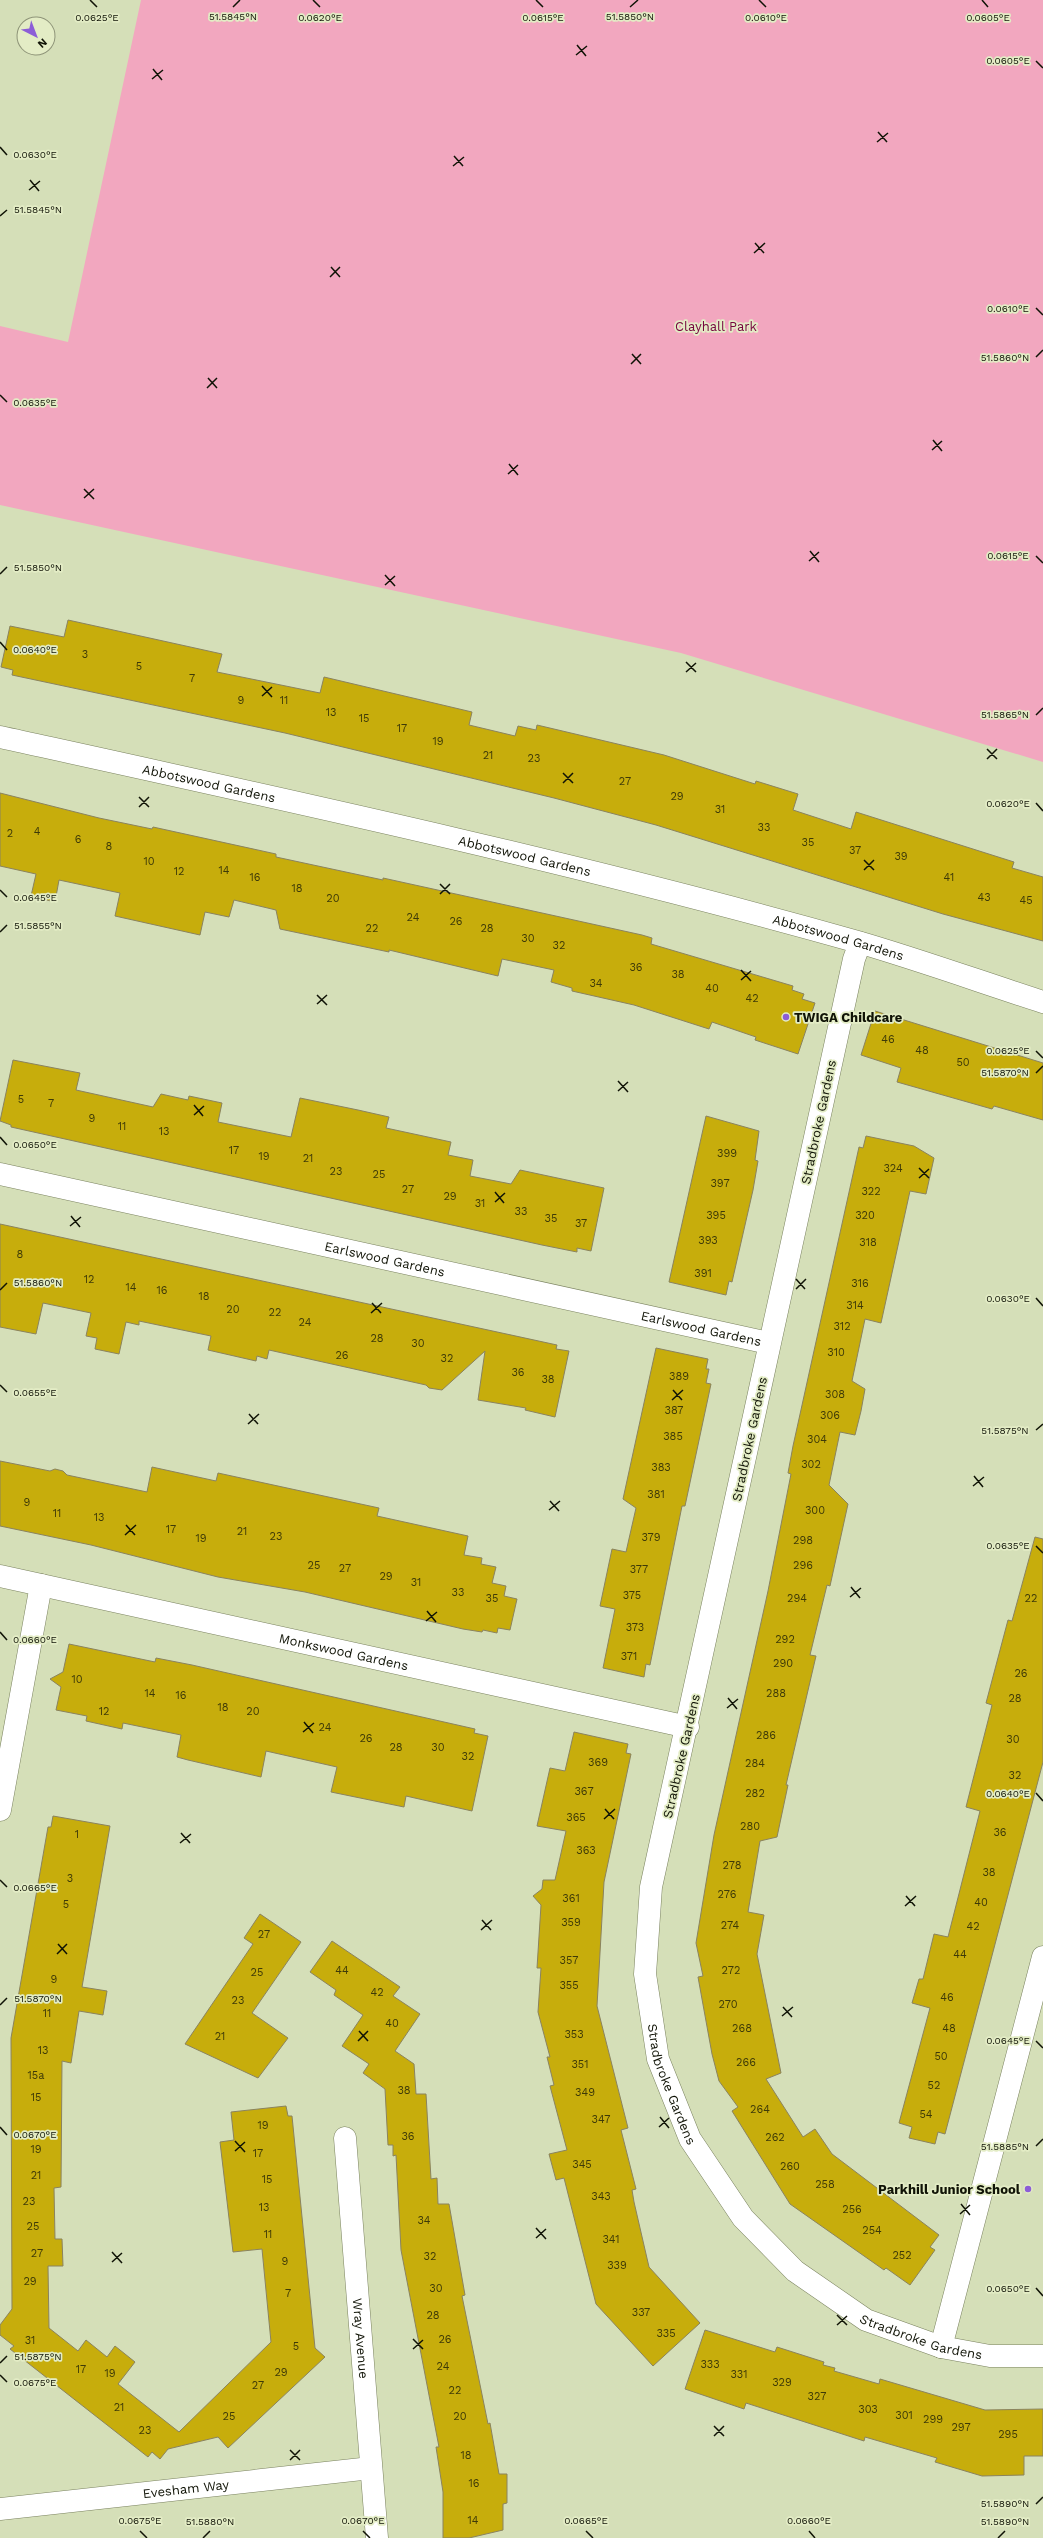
<svg xmlns="http://www.w3.org/2000/svg" width="1043" height="2538" viewBox="0 0 1043 2538" font-family="'Work Sans',sans-serif">
<rect width="100%" height="100%" fill="#d5dfb8"/>
<path fill="#f2a7bf" d="M141,0H1043V762L681,653L0,505V326L68,342Z"/>
<path fill="#c7ad0c" stroke="#8a835f" d="M68,620L222,654L217,672L320,693L324,677L472,712L469,725L515,736L518,726L536,730L537,725L664,755L755,784L756,781L798,794L793,810L851,829L856,812L1014,862L1012,868L1043,877V941L943,914L656,825L554,798L285,733L12,675L13,670L1,667L10,626L64,637Z
M0,793L99,818L152,829L153,827L276,854V857L383,880V878L642,935L652,938L651,944L793,986L792,990L804,994L802,999L815,1003L798,1054L755,1040L756,1037L712,1022L709,1029L634,1005L572,991V988L551,982L554,970L502,959L498,976L389,950V952L280,929L276,910L234,900L229,917L205,912L200,935L115,916L120,893L59,880L55,902L31,896L36,874L0,866Z
M875,1011L1043,1063V1120L994,1106L992,1109L897,1082L901,1068L861,1055Z
M13,1060L80,1073L76,1090L153,1107L161,1094L188,1100L189,1096L222,1103L218,1122L291,1137L300,1098L358,1110L389,1117L386,1128L451,1142L448,1155L473,1160L470,1176L511,1184L520,1170L604,1188L591,1251L577,1248V1252L542,1245L11,1127V1125L0,1121Z
M706,1116L759,1131L755,1160L758,1161L753,1190L732,1282L729,1281L726,1295L669,1282Z
M866,1136L914,1146L934,1158L926,1194L910,1191L881,1323L865,1319L852,1381L865,1389L861,1411L855,1435L840,1432L829,1485L848,1504L830,1586L827,1585L810,1655L816,1656L786,1785H788L777,1837L760,1841L748,1912L764,1915L757,1954L781,2073L766,2079L803,2137L815,2129L832,2154L939,2235L930,2247L935,2250L910,2285L886,2268L884,2270L790,2204L732,2111L738,2107L719,2081L712,2054L698,1977L703,1976L696,1943L714,1835L768,1591L791,1474L788,1473L793,1446L859,1147L863,1148Z
M0,1224L557,1345L556,1349L569,1351L555,1417L525,1410L526,1408L478,1400L485,1351L442,1390L429,1388L426,1385L269,1350L267,1359L257,1356L256,1361L208,1350L211,1336L139,1321V1325L126,1322L119,1354L95,1349L97,1338L86,1336L91,1313L43,1303L36,1334L0,1327Z
M656,1348L708,1359L706,1369H709L706,1383L711,1384L685,1506H682L650,1665L646,1664L644,1677L603,1668L615,1609L600,1606L612,1549L626,1552L636,1508L623,1499Z
M0,1461L50,1471L55,1469L63,1471L67,1475L147,1492L152,1467L216,1481L218,1473L379,1508L377,1516L468,1536L464,1555L482,1558L481,1564L496,1567L492,1583L506,1586L504,1596L517,1599L510,1630L498,1628L497,1633L483,1630L482,1632L463,1629L305,1592L218,1577L91,1545L0,1526Z
M1035,1537L1043,1539V1762L945,2134L938,2132L935,2144L909,2138L912,2127L899,2123L930,2008L912,2003L919,1979H923L934,1934L948,1937L980,1811L966,1807L992,1705L986,1703L1008,1620L1012,1621Z
M69,1644L155,1662L156,1658L192,1665L475,1729L474,1733L488,1736L472,1811L406,1796L404,1807L331,1792L337,1767L266,1751L261,1777L188,1760L177,1757L181,1735L123,1723L122,1729L86,1721L87,1716L56,1710L61,1687L50,1679L63,1672Z
M574,1732L628,1744L626,1753L631,1754L604,1882L597,2006L628,2128L621,2130L636,2189L632,2190L634,2202L649,2267L700,2323L653,2366L596,2304L564,2178L556,2180L549,2154L567,2150L550,2086L554,2085L547,2057H550L538,2012L541,1968H537L541,1905L533,1896L542,1889L543,1880H555L566,1831L537,1826L550,1768L565,1771Z
M53,1816L110,1826L82,1987L107,1991L103,2015L79,2011L71,2063L62,2061L61,2187L54,2188L55,2239H62L63,2266H48L49,2328L78,2351L86,2340L107,2357L115,2346L135,2362L118,2384L179,2432L271,2342L262,2249L233,2252L220,2142L234,2140L231,2112L286,2106L288,2116H292L315,2348L325,2357L228,2448L218,2437L168,2449L160,2459L152,2452L148,2457L10,2349L14,2346L0,2335V2325L12,2309L11,2038L48,1827H51Z
M260,1914L301,1942L252,2013L288,2038L258,2078L185,2044L253,1944L244,1938Z
M332,1941L400,1987L393,1996L420,2014L395,2051L414,2064L416,2094H426L431,2179L437,2178L438,2204H449L465,2295L462,2296L488,2424L490,2423L499,2474H507V2503L503,2504V2530L469,2538H443V2492L436,2447H439L401,2250L396,2155L393,2156V2145H388L385,2089L363,2073L369,2064L342,2046L363,2015L334,1995L336,1990L310,1972Z
M705,2330L775,2352L777,2347L824,2362L823,2365L835,2368L834,2371L879,2384L880,2379L985,2410L1043,2409V2456H1024V2475L982,2476L935,2462L937,2458L865,2437L864,2441L746,2403L744,2409L685,2389Z"/>
<g fill="none" stroke-linecap="round" stroke-linejoin="round">
<defs>
<g id="minor">
<path id="s1" d="M0,737C287,800 575,862 858,942C920,960 981,982 1043,1002"/>
<path id="s2" d="M860,943L854,959L651,1887L645,1974L658,2059L690,2139L743,2218L795,2271L866,2320L941,2347L990,2356H1043"/>
<path id="s3" d="M0,1174L769,1343"/>
<path id="s4" d="M0,1576L688,1727"/>
<path d="M0,1810L41,1585"/>
<path id="s5" d="M345,2138L377,2538"/>
<path d="M941,2347L1043,1957"/>
<path id="s6" d="M0,2509L371,2468"/>
</g>
</defs>
<use href="#minor" stroke="#7a825f" stroke-width="23"/>
<use href="#minor" stroke="#fff" stroke-width="22"/>
</g>
<path fill="none" stroke="#101306" stroke-width="1.5" d="M90,0L97,7M313,0L320,7M536,0L543,7M759,0L766,7M982,0L988,7M233,7L240,0M630,7L638,0M577,45L586,56M576,55L587,46M1036,61L1043,68M153,69L162,80M152,79L163,70M878,132L887,142M877,142L888,133M0,147L7,155M454,156L463,166M453,166L464,157M30,180L39,191M29,190L40,181M0,216L7,210M755,243L764,253M754,253L765,243M331,267L340,277M330,277L340,267M1036,308L1043,315M632,354L641,364M1036,357L1043,350M631,364L641,354M208,378L217,388M207,388L217,378M0,395L7,402M933,440L942,451M932,450L942,441M509,464L518,475M508,474L518,465M84,489L94,499M84,498L94,489M810,551L819,562M1036,556L1043,563M809,561L819,552M0,574L7,567M385,575L395,586M385,585L395,576M0,642L7,650M686,662L696,672M686,672L696,663M262,686L272,697M262,696L272,687M1036,715L1043,708M987,749L997,759M987,759L997,749M563,773L573,783M563,783L573,773M139,797L149,807M1036,803L1043,811M139,807L149,797M864,860L874,870M864,870L874,860M440,884L450,894M0,890L7,897M440,894L450,884M0,932L7,925M741,970L751,981M741,980L751,971M317,995L327,1005M317,1004L327,995M1036,1051L1043,1058M1036,1073L1043,1066M618,1081L628,1092M618,1091L628,1082M194,1105L203,1116M194,1115L204,1106M0,1137L7,1145M919,1168L929,1178M919,1178L929,1169M495,1192L504,1203M495,1202L505,1193M71,1216L80,1227M70,1226L81,1217M796,1279L805,1289M796,1289L806,1279M0,1290L7,1283M1036,1298L1043,1306M372,1303L381,1313M371,1313L382,1303M0,1385L7,1392M673,1390L682,1400M672,1400L683,1390M249,1414L258,1424M248,1424L259,1414M1036,1430L1043,1424M974,1476L983,1487M973,1486L984,1477M550,1501L559,1511M549,1510L560,1501M126,1525L135,1535M125,1535L136,1525M1036,1546L1043,1553M851,1587L860,1598M850,1597L861,1588M427,1611L436,1622M426,1621L437,1612M0,1632L7,1640M728,1698L737,1709M727,1708L738,1699M304,1722L313,1733M303,1732L314,1723M1036,1793L1043,1801M605,1809L614,1819M604,1819L615,1809M181,1833L190,1843M180,1843L191,1834M0,1880L7,1887M906,1896L915,1906M905,1906L916,1896M482,1920L491,1930M481,1930L492,1920M58,1944L67,1954M57,1954L67,1944M0,2005L7,1998M783,2007L792,2017M782,2016L793,2007M359,2031L368,2041M358,2041L368,2031M1036,2041L1043,2048M660,2117L669,2128M0,2127L7,2135M659,2127L669,2118M235,2141L245,2152M1036,2146L1043,2139M235,2151L245,2142M961,2204L970,2215M960,2214L970,2205M536,2228L546,2239M536,2238L546,2229M112,2252L122,2263M112,2262L122,2253M1036,2288L1043,2296M837,2315L847,2325M837,2325L847,2316M413,2339L423,2349M413,2349L423,2340M0,2363L7,2356M0,2375L7,2382M714,2426L724,2436M714,2436L724,2426M290,2450L300,2460M290,2460L300,2450M1036,2504L1043,2497M140,2531L147,2538M363,2531L370,2538M586,2531L593,2538M809,2531L815,2538M203,2538L210,2531M998,2538L1005,2531"/>
<g fill="#8c5dd7" stroke="#e3ecc5" stroke-width="1.5">
<circle cx="786" cy="1017" r="4"/>
<circle cx="1028" cy="2189" r="4"/>
</g>
<g text-anchor="middle" stroke-width="3.5" stroke-linejoin="round" paint-order="stroke">
<g font-size="11" fill="#3e3a08">
<text x="85" y="658">3</text>
<text x="139" y="670">5</text>
<text x="192" y="682">7</text>
<text x="241" y="704">9</text>
<text x="284" y="704">11</text>
<text x="331" y="716">13</text>
<text x="364" y="722">15</text>
<text x="402" y="732">17</text>
<text x="438" y="745">19</text>
<text x="488" y="759">21</text>
<text x="534" y="762">23</text>
<text x="625" y="785">27</text>
<text x="677" y="800">29</text>
<text x="720" y="813">31</text>
<text x="764" y="831">33</text>
<text x="37" y="835">4</text>
<text x="10" y="837">2</text>
<text x="78" y="843">6</text>
<text x="808" y="846">35</text>
<text x="109" y="850">8</text>
<text x="855" y="854">37</text>
<text x="901" y="860">39</text>
<text x="149" y="865">10</text>
<text x="224" y="874">14</text>
<text x="179" y="875">12</text>
<text x="255" y="881">16</text>
<text x="949" y="881">41</text>
<text x="297" y="892">18</text>
<text x="984" y="901">43</text>
<text x="333" y="902">20</text>
<text x="1026" y="904">45</text>
<text x="413" y="921">24</text>
<text x="456" y="925">26</text>
<text x="372" y="932">22</text>
<text x="487" y="932">28</text>
<text x="528" y="942">30</text>
<text x="559" y="949">32</text>
<text x="636" y="971">36</text>
<text x="678" y="978">38</text>
<text x="596" y="987">34</text>
<text x="712" y="992">40</text>
<text x="752" y="1002">42</text>
<text x="888" y="1043">46</text>
<text x="922" y="1054">48</text>
<text x="963" y="1066">50</text>
<text x="21" y="1103">5</text>
<text x="51" y="1107">7</text>
<text x="92" y="1122">9</text>
<text x="122" y="1130">11</text>
<text x="164" y="1135">13</text>
<text x="234" y="1154">17</text>
<text x="727" y="1157">399</text>
<text x="264" y="1160">19</text>
<text x="308" y="1162">21</text>
<text x="893" y="1172">324</text>
<text x="336" y="1175">23</text>
<text x="379" y="1178">25</text>
<text x="720" y="1187">397</text>
<text x="408" y="1193">27</text>
<text x="871" y="1195">322</text>
<text x="450" y="1200">29</text>
<text x="480" y="1207">31</text>
<text x="521" y="1215">33</text>
<text x="716" y="1219">395</text>
<text x="865" y="1219">320</text>
<text x="551" y="1222">35</text>
<text x="581" y="1227">37</text>
<text x="708" y="1244">393</text>
<text x="868" y="1246">318</text>
<text x="20" y="1258">8</text>
<text x="703" y="1277">391</text>
<text x="89" y="1283">12</text>
<text x="860" y="1287">316</text>
<text x="131" y="1291">14</text>
<text x="162" y="1294">16</text>
<text x="204" y="1300">18</text>
<text x="855" y="1309">314</text>
<text x="233" y="1313">20</text>
<text x="275" y="1316">22</text>
<text x="305" y="1326">24</text>
<text x="842" y="1330">312</text>
<text x="377" y="1342">28</text>
<text x="418" y="1347">30</text>
<text x="836" y="1356">310</text>
<text x="342" y="1359">26</text>
<text x="447" y="1362">32</text>
<text x="518" y="1376">36</text>
<text x="679" y="1380">389</text>
<text x="548" y="1383">38</text>
<text x="835" y="1398">308</text>
<text x="674" y="1414">387</text>
<text x="830" y="1419">306</text>
<text x="673" y="1440">385</text>
<text x="817" y="1443">304</text>
<text x="811" y="1468">302</text>
<text x="661" y="1471">383</text>
<text x="656" y="1498">381</text>
<text x="27" y="1506">9</text>
<text x="815" y="1514">300</text>
<text x="57" y="1517">11</text>
<text x="99" y="1521">13</text>
<text x="171" y="1533">17</text>
<text x="242" y="1535">21</text>
<text x="276" y="1540">23</text>
<text x="651" y="1541">379</text>
<text x="201" y="1542">19</text>
<text x="803" y="1544">298</text>
<text x="314" y="1569">25</text>
<text x="803" y="1569">296</text>
<text x="345" y="1572">27</text>
<text x="639" y="1573">377</text>
<text x="386" y="1580">29</text>
<text x="416" y="1586">31</text>
<text x="458" y="1596">33</text>
<text x="632" y="1599">375</text>
<text x="492" y="1602">35</text>
<text x="797" y="1602">294</text>
<text x="1031" y="1602">22</text>
<text x="635" y="1631">373</text>
<text x="785" y="1643">292</text>
<text x="629" y="1660">371</text>
<text x="783" y="1667">290</text>
<text x="1021" y="1677">26</text>
<text x="77" y="1683">10</text>
<text x="150" y="1697">14</text>
<text x="776" y="1697">288</text>
<text x="181" y="1699">16</text>
<text x="1015" y="1702">28</text>
<text x="223" y="1711">18</text>
<text x="104" y="1715">12</text>
<text x="253" y="1715">20</text>
<text x="325" y="1731">24</text>
<text x="766" y="1739">286</text>
<text x="366" y="1742">26</text>
<text x="1013" y="1743">30</text>
<text x="396" y="1751">28</text>
<text x="438" y="1751">30</text>
<text x="468" y="1760">32</text>
<text x="598" y="1766">369</text>
<text x="755" y="1767">284</text>
<text x="1015" y="1779">32</text>
<text x="584" y="1795">367</text>
<text x="755" y="1797">282</text>
<text x="576" y="1821">365</text>
<text x="750" y="1830">280</text>
<text x="1000" y="1836">36</text>
<text x="77" y="1838">1</text>
<text x="586" y="1854">363</text>
<text x="732" y="1869">278</text>
<text x="989" y="1876">38</text>
<text x="70" y="1882">3</text>
<text x="727" y="1898">276</text>
<text x="571" y="1902">361</text>
<text x="981" y="1906">40</text>
<text x="66" y="1908">5</text>
<text x="571" y="1926">359</text>
<text x="730" y="1929">274</text>
<text x="973" y="1930">42</text>
<text x="264" y="1938">27</text>
<text x="960" y="1958">44</text>
<text x="569" y="1964">357</text>
<text x="342" y="1974">44</text>
<text x="731" y="1974">272</text>
<text x="257" y="1976">25</text>
<text x="54" y="1983">9</text>
<text x="569" y="1989">355</text>
<text x="377" y="1996">42</text>
<text x="947" y="2001">46</text>
<text x="238" y="2004">23</text>
<text x="728" y="2008">270</text>
<text x="47" y="2017">11</text>
<text x="392" y="2027">40</text>
<text x="742" y="2032">268</text>
<text x="949" y="2032">48</text>
<text x="574" y="2038">353</text>
<text x="220" y="2040">21</text>
<text x="43" y="2054">13</text>
<text x="941" y="2060">50</text>
<text x="746" y="2066">266</text>
<text x="580" y="2068">351</text>
<text x="36" y="2079">15a</text>
<text x="934" y="2089">52</text>
<text x="404" y="2094">38</text>
<text x="585" y="2096">349</text>
<text x="36" y="2101">15</text>
<text x="760" y="2113">264</text>
<text x="926" y="2118">54</text>
<text x="601" y="2123">347</text>
<text x="263" y="2129">19</text>
<text x="408" y="2140">36</text>
<text x="775" y="2141">262</text>
<text x="36" y="2153">19</text>
<text x="258" y="2157">17</text>
<text x="582" y="2168">345</text>
<text x="790" y="2170">260</text>
<text x="36" y="2179">21</text>
<text x="267" y="2183">15</text>
<text x="825" y="2188">258</text>
<text x="601" y="2200">343</text>
<text x="29" y="2205">23</text>
<text x="264" y="2211">13</text>
<text x="852" y="2213">256</text>
<text x="424" y="2224">34</text>
<text x="33" y="2230">25</text>
<text x="872" y="2234">254</text>
<text x="268" y="2238">11</text>
<text x="611" y="2243">341</text>
<text x="37" y="2257">27</text>
<text x="902" y="2259">252</text>
<text x="430" y="2260">32</text>
<text x="285" y="2265">9</text>
<text x="617" y="2269">339</text>
<text x="30" y="2285">29</text>
<text x="436" y="2292">30</text>
<text x="288" y="2297">7</text>
<text x="641" y="2316">337</text>
<text x="433" y="2319">28</text>
<text x="666" y="2337">335</text>
<text x="445" y="2343">26</text>
<text x="30" y="2344">31</text>
<text x="296" y="2350">5</text>
<text x="710" y="2368">333</text>
<text x="443" y="2370">24</text>
<text x="81" y="2373">17</text>
<text x="281" y="2376">29</text>
<text x="110" y="2377">19</text>
<text x="739" y="2378">331</text>
<text x="782" y="2386">329</text>
<text x="258" y="2389">27</text>
<text x="455" y="2394">22</text>
<text x="817" y="2400">327</text>
<text x="119" y="2411">21</text>
<text x="868" y="2413">303</text>
<text x="904" y="2419">301</text>
<text x="229" y="2420">25</text>
<text x="460" y="2420">20</text>
<text x="933" y="2423">299</text>
<text x="961" y="2431">297</text>
<text x="145" y="2434">23</text>
<text x="1008" y="2438">295</text>
<text x="466" y="2459">18</text>
<text x="474" y="2487">16</text>
<text x="473" y="2524">14</text>
</g>
<g font-size="13" fill="#76063f" stroke="#e3ecc5">
<text x="716" y="331">Clayhall Park</text>
</g>
<g font-size="13" fill="#101306" stroke="#e3ecc5">
<text dy="5" stroke="none"><textPath href="#s1" startOffset="214">Abbotswood Gardens</textPath></text>
<text dy="5" stroke="none"><textPath href="#s1" startOffset="538">Abbotswood Gardens</textPath></text>
<text dy="5" stroke="none"><textPath href="#s1" startOffset="862">Abbotswood Gardens</textPath></text>
<text transform="translate(818 1122) rotate(-78)" y="5">Stradbroke Gardens</text>
<text dy="5" stroke="none"><textPath href="#s3" startOffset="394">Earlswood Gardens</textPath></text>
<text dy="5" stroke="none"><textPath href="#s3" startOffset="718">Earlswood Gardens</textPath></text>
<text transform="translate(749 1439) rotate(-78)" y="5">Stradbroke Gardens</text>
<text dy="5" stroke="none"><textPath href="#s4" startOffset="352">Monkswood Gardens</textPath></text>
<text transform="translate(681 1756) rotate(-77)" y="5">Stradbroke Gardens</text>
<text dy="5" stroke="none"><textPath href="#s2" startOffset="1168">Stradbroke Gardens</textPath></text>
<text dy="5" stroke="none"><textPath href="#s2" startOffset="1540">Stradbroke Gardens</textPath></text>
<text dy="5" stroke="none"><textPath href="#s5" startOffset="201">Wray Avenue</textPath></text>
<text dy="5" stroke="none"><textPath href="#s6" startOffset="187">Evesham Way</textPath></text>
</g>
<g font-size="13" font-weight="bold" fill="#101306" stroke="#e3ecc5" text-anchor="start">
<text x="794" y="1022">TWIGA Childcare</text>
<text x="1020" y="2194" text-anchor="end">Parkhill Junior School</text>
</g>
</g>
<g font-size="10" text-anchor="middle" fill="#101306" stroke="#e3ecc5" stroke-width="3.5" stroke-linejoin="round" paint-order="stroke">
<text x="233" y="20">51.5845°N</text>
<text x="630" y="20">51.5850°N</text>
<text x="97" y="21">0.0625°E</text>
<text x="320" y="21">0.0620°E</text>
<text x="543" y="21">0.0615°E</text>
<text x="766" y="21">0.0610°E</text>
<text x="988" y="21">0.0605°E</text>
<text x="1008" y="64">0.0605°E</text>
<text x="35" y="158">0.0630°E</text>
<text x="38" y="213">51.5845°N</text>
<text x="1008" y="312">0.0610°E</text>
<text x="1005" y="361">51.5860°N</text>
<text x="35" y="406">0.0635°E</text>
<text x="1008" y="559">0.0615°E</text>
<text x="38" y="571">51.5850°N</text>
<text x="35" y="653">0.0640°E</text>
<text x="1005" y="718">51.5865°N</text>
<text x="1008" y="807">0.0620°E</text>
<text x="35" y="901">0.0645°E</text>
<text x="38" y="929">51.5855°N</text>
<text x="1008" y="1054">0.0625°E</text>
<text x="1005" y="1076">51.5870°N</text>
<text x="35" y="1148">0.0650°E</text>
<text x="38" y="1286">51.5860°N</text>
<text x="1008" y="1302">0.0630°E</text>
<text x="35" y="1396">0.0655°E</text>
<text x="1005" y="1434">51.5875°N</text>
<text x="1008" y="1549">0.0635°E</text>
<text x="35" y="1643">0.0660°E</text>
<text x="1008" y="1797">0.0640°E</text>
<text x="35" y="1891">0.0665°E</text>
<text x="38" y="2002">51.5870°N</text>
<text x="1008" y="2044">0.0645°E</text>
<text x="35" y="2138">0.0670°E</text>
<text x="1005" y="2150">51.5885°N</text>
<text x="1008" y="2292">0.0650°E</text>
<text x="38" y="2360">51.5875°N</text>
<text x="35" y="2386">0.0675°E</text>
<text x="1005" y="2507">51.5890°N</text>
<text x="140" y="2524">0.0675°E</text>
<text x="363" y="2524">0.0670°E</text>
<text x="586" y="2524">0.0665°E</text>
<text x="809" y="2524">0.0660°E</text>
<text x="210" y="2525">51.5880°N</text>
<text x="1005" y="2525">51.5890°N</text>
</g>
<g transform="translate(36 36) rotate(138)"><circle r="19" fill="#e3ecc5" stroke="#8f9579"/>
<path d="M0-3L7 15L0 10L-7 15Z" fill="#8c5dd7"/>
<text y="-6" font-size="11" font-weight="bold" text-anchor="middle" fill="#101306">N</text>
</g>
</svg>
